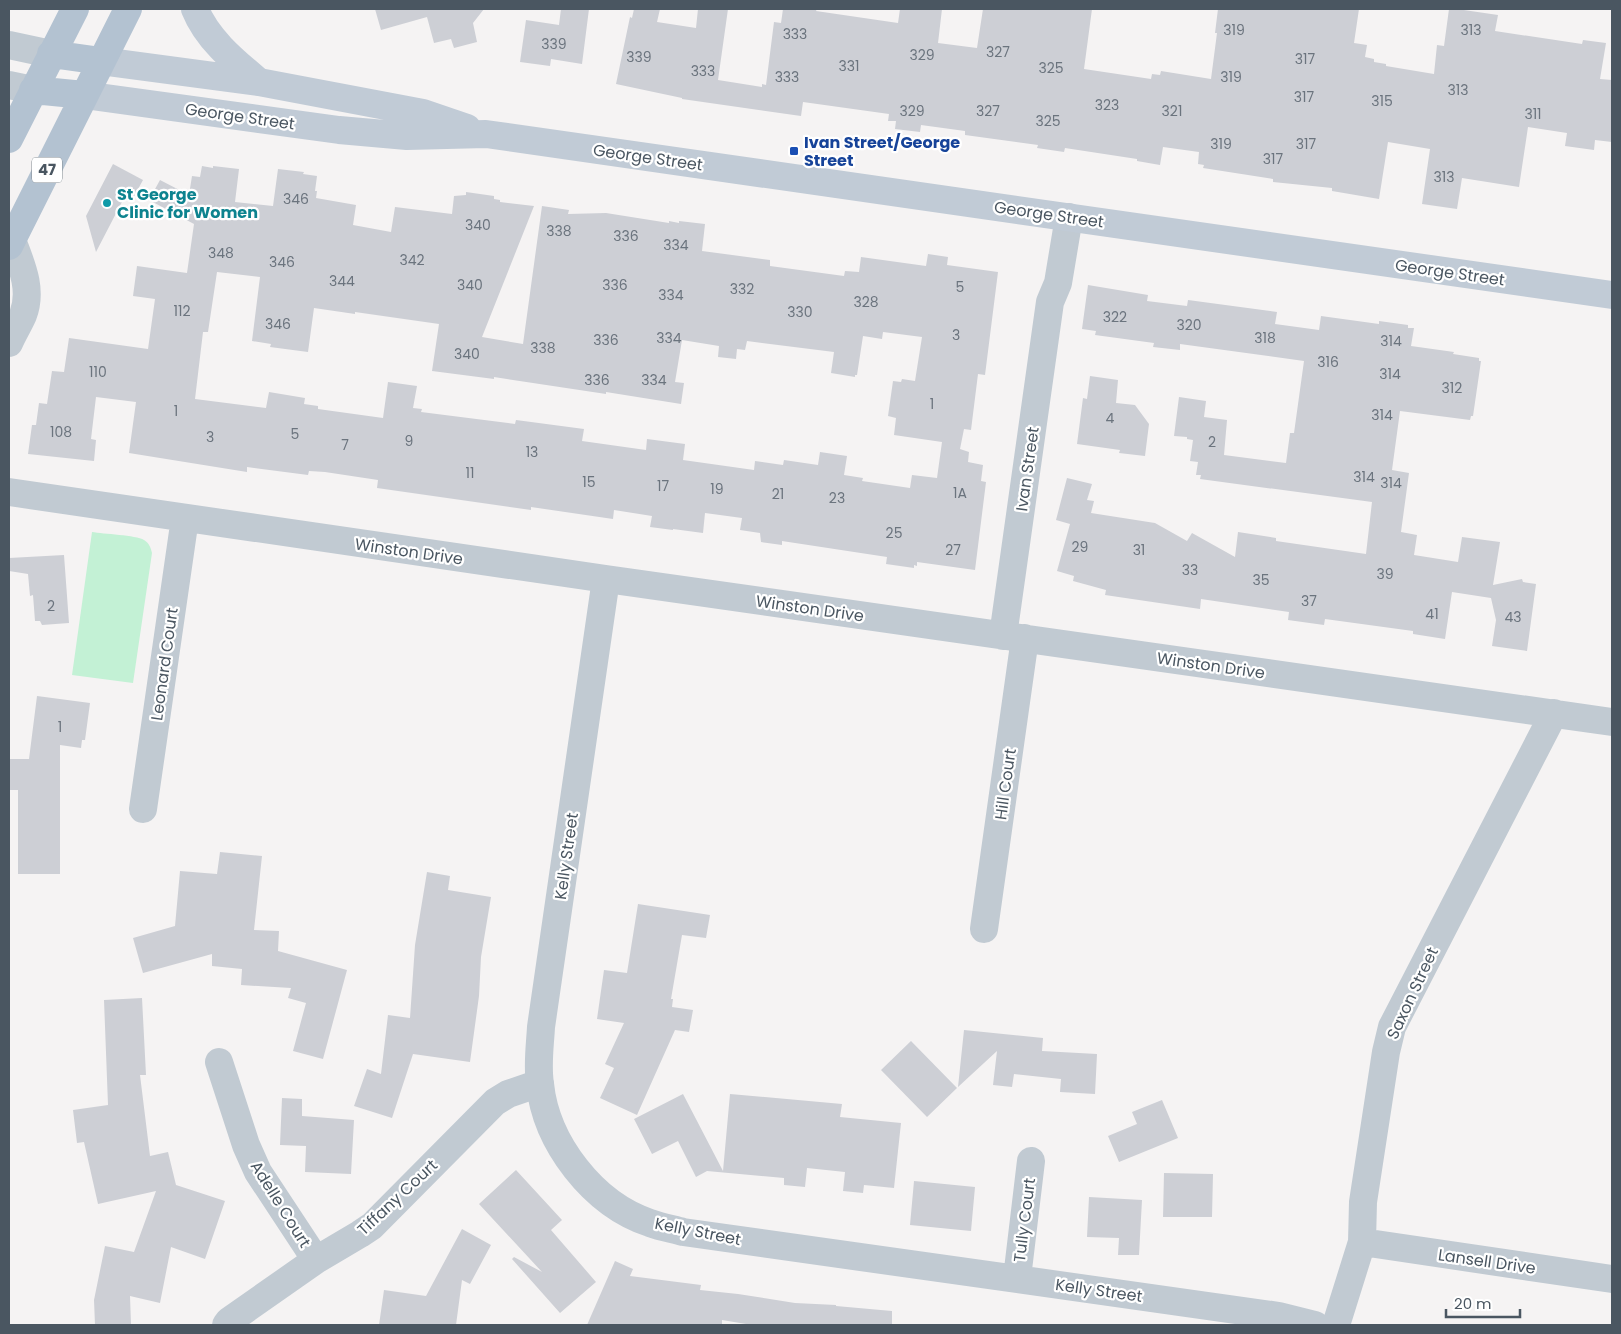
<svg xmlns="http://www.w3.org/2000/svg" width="1621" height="1334" viewBox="0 0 1621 1334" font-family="Poppins,sans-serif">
<rect width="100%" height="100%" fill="#f5f3f3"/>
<path fill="#c3f1d5" d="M92,532C103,534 136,535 144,540C149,543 151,548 152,553L133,683L72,675Z"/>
<path fill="#cdcfd5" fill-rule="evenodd" d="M375,9H484L473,23L477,42L454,48L451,39L434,43L427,17L381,30Z
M561,9H589L582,64L551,59L550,66L520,62L526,20L559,25Z
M634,9H660L657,22L696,28L698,9H728L718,80L762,87V84L766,85L774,22L781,23L783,9H817L816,11L898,23L900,9H942L938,43L977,48L983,9H1092L1084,69L1151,79L1152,74L1160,75L1161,71L1211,79L1217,33H1215L1218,9H1359L1354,43L1367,45L1365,57L1374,59V62L1386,64V66L1434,74L1437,45L1444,46L1449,9H1457L1498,15L1495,31L1582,44L1583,40L1606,43L1600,79L1612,80V142L1595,140L1594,150L1565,146L1567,133L1528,127L1519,187L1462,178L1457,209L1422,204L1430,149L1388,142L1379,199L1332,191V188L1273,182V179L1203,168L1204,165L1198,164L1199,152L1163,147L1160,165L1137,161V159L1065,148L1064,152L1037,148L1038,145L965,135V131L921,125L920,132L895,129L896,121H888L889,114L803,102L801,116L682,99V98L616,84L630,17L632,18Z
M113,164L143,180L131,202L124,198L96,252L86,216Z
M202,166L213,168V166L239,169L235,202L273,206L278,169L304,172L303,174L317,176L315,191H317L316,198L356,205L353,225L391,232L395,207L452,214L454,196L466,195V192L494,196V199L500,200V202L534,206L482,337L523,344L542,206L569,210L568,214L606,213L669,223V221L679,223V221L705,224L702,251L770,260V266L844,276L845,271L859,272L861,257L926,266L928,254L948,257L947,265L998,272L985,375L978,374L971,430L964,429L960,449L969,452L968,462L983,465L981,481L986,482L975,570L917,562V566L914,565V568L886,564L887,557L782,541V545L761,542L760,533L740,530L742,518L705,513L703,533L673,529V530L650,527L652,516L614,510L613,519L531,507V510L377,488L378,480L325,472L309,471L308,475L247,467V472L129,453L136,402L96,397L91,439L96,440L94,461L28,454L32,425H36L39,403L47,404L52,371L64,372L69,338L148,349L155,299L133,296L137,266L187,273L194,224L149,200L160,180L189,195L192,176L200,177ZM217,272L260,277L252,341L271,344L270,347L308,352L314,308L355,314V312L439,324L432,371L494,379V377L606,394V392L681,404L684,383L675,382L682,340L719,346L718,357L736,359L737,349L745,350L747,341L834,352L831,373L855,377V375H857L863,336L882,339L883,332L922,337L915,381L902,379L901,382L893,381L888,416L896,418L894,435L942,442L937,478L912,475L910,488L862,481L863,478L844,475L847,456L820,452L818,465L784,460L783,465L755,461L754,470L683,460L685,444L647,439L646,450L582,441L584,429L516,420L515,424L421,412L422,409L413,408L417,386L388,382L383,418L318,409V406L304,404L305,398L269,392L266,408L195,399L203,332H208Z
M1088,285L1148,295L1147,301L1187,306L1188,300L1277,312L1275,324L1319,330L1321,316L1379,324V321L1408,325V328H1414L1411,346L1454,352L1453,354L1479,358V361H1481L1473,416H1471L1470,420L1400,411L1392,470L1409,473L1401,532L1417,535L1414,555L1458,562L1462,537L1500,542L1493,585L1522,579L1523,582L1536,584L1527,651L1492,646L1496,620L1491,598L1452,592L1445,639L1413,634V631L1325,619L1324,625L1288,620L1289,612L1201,599L1200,609L1105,595L1106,590L1073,581L1074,576L1057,571L1070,524L1056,520L1067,478L1092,484L1087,500L1094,501L1091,513L1155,523L1187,541L1192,533L1235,557L1238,532L1276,538V541L1366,554L1372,502L1200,479L1201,475H1196L1198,462L1190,461L1193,440L1187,439V437L1174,436L1179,397L1206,401L1204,417L1227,420L1224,455L1286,463L1290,433H1294L1304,361L1180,344V350L1153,347L1154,343L1095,335L1096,331L1082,329Z
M1090,376L1118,380L1116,403L1135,405L1149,424L1145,456L1119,453L1120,450L1077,444L1083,398L1087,399Z
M64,555L69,623L42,625L40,621H35L33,595L30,596L28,574L9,571V558Z
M37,696L90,703L85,740H82L81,748L60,745V874H18V790H9V759H29Z
M220,852L262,856L254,930L279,931L278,951L347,970L323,1059L293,1051L306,1003L288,998L291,988L241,985L242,969L212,966V954L143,973L133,938L175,926L180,871L217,874Z
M427,872L450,876L448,890L491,897L481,957L479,996L470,1062L413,1054L392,1118L354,1106L367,1069L381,1074L388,1015L410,1018L415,945Z
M638,904L710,915L706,938L682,935L671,999H673L672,1007L693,1010L689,1032L675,1030L637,1115L600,1098L614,1068L605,1064L624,1023L597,1019L604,970L627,973Z
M142,998L146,1075H140L150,1156L168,1152L176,1185L225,1201L205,1259L171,1247L160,1303L130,1296L131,1325H95L94,1300L105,1246L134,1252L156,1191L98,1204L84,1142L77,1143L73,1110L108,1105L104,1000Z
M964,1030L1043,1038L1042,1051L1097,1054L1095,1094L1060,1092L1061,1079L1014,1074L1012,1087L993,1085L997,1051L958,1087Z
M911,1041L957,1088L927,1117L881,1070Z
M683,1094L723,1171L730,1094L842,1104L840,1117L901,1123L894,1188L864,1185L863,1193L843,1191L845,1172L807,1168L805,1187L784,1185V1178L707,1171L696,1177L678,1141L652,1154L634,1119Z
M282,1098L302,1099V1116L354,1120L351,1174L305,1172L306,1146L280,1145Z
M1162,1100L1178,1138L1119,1162L1108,1136L1137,1124L1132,1112Z
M516,1170L562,1220L551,1230L596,1282L560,1313L512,1259L514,1257L542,1272L479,1204Z
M1164,1173L1213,1174L1212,1217H1163Z
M914,1181L975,1187L971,1231L910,1225Z
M1089,1197L1142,1200L1139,1255H1118L1119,1238L1087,1237Z
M462,1229L491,1245L470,1284L462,1280L456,1325H379L384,1290L426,1296Z
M615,1261L633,1269L630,1276L701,1285L700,1290L738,1294L795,1303L836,1305V1306L892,1311V1325H752L722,1320V1325H587Z"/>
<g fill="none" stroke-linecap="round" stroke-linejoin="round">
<path stroke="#c1cad2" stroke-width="28" d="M9,45L51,54
M9,85L33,90
M9,343C13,334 19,324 23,315C33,289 21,264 12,240
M9,492L606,579L1612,722
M606,579L541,1027C540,1046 537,1065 540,1084C546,1143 593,1204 650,1223C661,1227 672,1229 683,1232L1279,1316L1315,1325
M1003,636L1050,302L1058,283L1069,217
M143,809L185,518
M984,929L1025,638
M219,1062L246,1145L258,1172L316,1260
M1362,1242L1612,1279
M1017,1278L1031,1161
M226,1325L229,1321L316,1260L360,1234L372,1226L495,1102L508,1094L540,1083
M1336,1325L1362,1242L1363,1202L1386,1052L1392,1027L1554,713"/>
<path stroke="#c1cbd6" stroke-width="28" d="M195,9C207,39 234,61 259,82
M101,61L259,82L423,113L467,128
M84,95L339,130L407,136L486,134L1612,295"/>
<path stroke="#b3c2d1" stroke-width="28" d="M51,54L101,61
M33,90L84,95
M9,139L75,9
M9,246L128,9"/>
</g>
<rect fill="#1a4fb4" stroke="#fff" stroke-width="2" x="789" y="146" width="10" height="10" rx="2.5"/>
<circle fill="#0f9aa8" stroke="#fff" stroke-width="2" cx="107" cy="203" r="5"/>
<g text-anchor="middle" stroke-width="4.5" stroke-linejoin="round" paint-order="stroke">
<g font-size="14" fill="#6b747e">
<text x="1234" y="35">319</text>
<text x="1471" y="35">313</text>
<text x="795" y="39">333</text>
<text x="554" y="49">339</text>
<text x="998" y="57">327</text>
<text x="922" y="60">329</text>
<text x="639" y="62">339</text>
<text x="1305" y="64">317</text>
<text x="849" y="71">331</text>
<text x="1051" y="73">325</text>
<text x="703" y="76">333</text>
<text x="787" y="82">333</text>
<text x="1231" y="82">319</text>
<text x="1458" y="95">313</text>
<text x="1304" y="102">317</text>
<text x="1382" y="106">315</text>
<text x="1107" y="110">323</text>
<text x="912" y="116">329</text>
<text x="988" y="116">327</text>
<text x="1172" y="116">321</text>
<text x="1533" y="119">311</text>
<text x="1048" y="126">325</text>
<text x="1221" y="149">319</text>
<text x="1306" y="149">317</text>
<text x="1273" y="164">317</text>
<text x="1444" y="182">313</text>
<text x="296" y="204">346</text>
<text x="478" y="230">340</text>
<text x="559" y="236">338</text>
<text x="626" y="241">336</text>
<text x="676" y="250">334</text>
<text x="221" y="258">348</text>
<text x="412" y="265">342</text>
<text x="282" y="267">346</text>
<text x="342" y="286">344</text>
<text x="470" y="290">340</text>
<text x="615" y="290">336</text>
<text x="960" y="292">5</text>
<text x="742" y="294">332</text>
<text x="671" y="300">334</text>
<text x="866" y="307">328</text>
<text x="182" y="316">112</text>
<text x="800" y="317">330</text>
<text x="1115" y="322">322</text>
<text x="278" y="329">346</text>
<text x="1189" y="330">320</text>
<text x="956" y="340">3</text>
<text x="669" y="343">334</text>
<text x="1265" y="343">318</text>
<text x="606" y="345">336</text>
<text x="1391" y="346">314</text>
<text x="543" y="353">338</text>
<text x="467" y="359">340</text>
<text x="1328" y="367">316</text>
<text x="98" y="377">110</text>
<text x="1390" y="379">314</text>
<text x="597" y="385">336</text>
<text x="654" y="385">334</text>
<text x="1452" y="393">312</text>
<text x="932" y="409">1</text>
<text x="176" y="416">1</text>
<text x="1382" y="420">314</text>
<text x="1110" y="423">4</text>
<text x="61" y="437">108</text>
<text x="295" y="439">5</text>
<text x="210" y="442">3</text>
<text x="409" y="446">9</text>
<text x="1212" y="447">2</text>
<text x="345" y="450">7</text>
<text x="532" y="457">13</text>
<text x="470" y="478">11</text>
<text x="1364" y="482">314</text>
<text x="589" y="487">15</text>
<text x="1391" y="488">314</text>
<text x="663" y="491">17</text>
<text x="717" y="494">19</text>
<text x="960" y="498">1A</text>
<text x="778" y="499">21</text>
<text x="837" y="503">23</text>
<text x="894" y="538">25</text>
<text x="1080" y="552">29</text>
<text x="953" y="555">27</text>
<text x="1139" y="555">31</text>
<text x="1190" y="575">33</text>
<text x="1385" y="579">39</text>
<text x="1261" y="585">35</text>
<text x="1309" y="606">37</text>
<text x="51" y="611">2</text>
<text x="1432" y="619">41</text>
<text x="1513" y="622">43</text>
<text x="60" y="732">1</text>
</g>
<rect fill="#fff" stroke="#808990" stroke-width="1" x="32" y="157.5" width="30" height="25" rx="4"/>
<g font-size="15" font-weight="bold" fill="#4a5661">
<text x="47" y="175">47</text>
</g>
<g font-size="16" fill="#4a5661" stroke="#fff">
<text transform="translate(240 116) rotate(8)" y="6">George Street</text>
<text transform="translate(648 157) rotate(8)" y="6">George Street</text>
<text transform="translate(1049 214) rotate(8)" y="6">George Street</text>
<text transform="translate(1450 272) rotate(8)" y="6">George Street</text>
<text transform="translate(1027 469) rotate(-82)" y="6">Ivan Street</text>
<text transform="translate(409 551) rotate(8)" y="6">Winston Drive</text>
<text transform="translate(810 608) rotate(8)" y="6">Winston Drive</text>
<text transform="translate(164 664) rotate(-82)" y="6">Leonard Court</text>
<text transform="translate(1211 665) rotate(8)" y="6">Winston Drive</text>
<text transform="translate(1005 784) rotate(-82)" y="6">Hill Court</text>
<text transform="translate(566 856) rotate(-82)" y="6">Kelly Street</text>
<text transform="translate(1412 993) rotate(-65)" y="6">Saxon Street</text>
<text transform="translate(397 1197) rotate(-43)" y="6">Tiffany Court</text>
<text transform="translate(281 1204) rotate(58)" y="6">Adelle Court</text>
<text transform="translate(1024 1220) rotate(-83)" y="6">Tully Court</text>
<text transform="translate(698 1231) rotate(11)" y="6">Kelly Street</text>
<text transform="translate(1487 1261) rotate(8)" y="6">Lansell Drive</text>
<text transform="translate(1099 1290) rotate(8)" y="6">Kelly Street</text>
</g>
<g font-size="16" font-weight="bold" fill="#164399" stroke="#fff" text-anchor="start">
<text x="804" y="148">Ivan Street/George<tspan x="804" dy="18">Street</tspan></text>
</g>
<g font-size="16" font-weight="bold" fill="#0d838f" stroke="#fff" text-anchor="start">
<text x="117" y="200">St George<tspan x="117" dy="18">Clinic for Women</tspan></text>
</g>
</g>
<rect width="1621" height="1334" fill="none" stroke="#4a5661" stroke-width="20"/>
<path d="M1446 1309v8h74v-8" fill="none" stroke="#4a5661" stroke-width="2.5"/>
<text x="1454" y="1309" font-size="15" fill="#4a5661" stroke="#ffffff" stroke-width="4" paint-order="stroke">20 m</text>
</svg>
